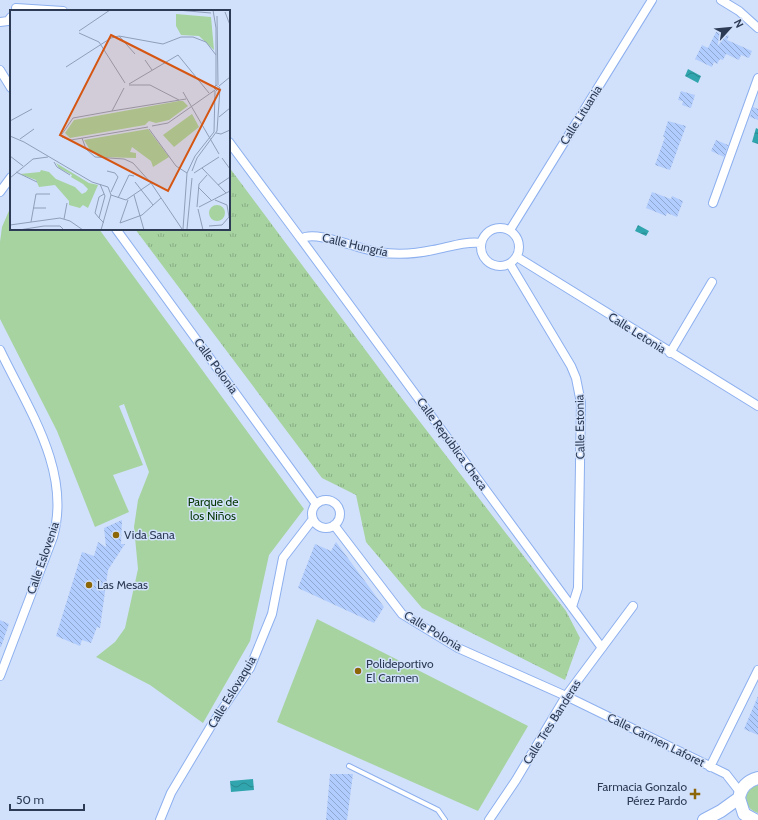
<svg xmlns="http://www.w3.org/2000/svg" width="758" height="820" viewBox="0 0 758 820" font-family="Cabin,sans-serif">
<defs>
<pattern id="grass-tufts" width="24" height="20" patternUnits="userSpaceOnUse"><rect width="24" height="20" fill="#a6d3a0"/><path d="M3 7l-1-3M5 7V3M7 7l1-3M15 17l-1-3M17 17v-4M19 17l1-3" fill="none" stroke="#88ac85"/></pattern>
<pattern id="water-waves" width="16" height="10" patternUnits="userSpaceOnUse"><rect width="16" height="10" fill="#30a5ad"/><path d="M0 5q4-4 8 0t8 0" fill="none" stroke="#298890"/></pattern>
<pattern id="building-back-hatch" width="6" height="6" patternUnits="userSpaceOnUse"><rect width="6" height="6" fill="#b1ccfe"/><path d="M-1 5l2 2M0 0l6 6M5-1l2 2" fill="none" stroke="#90a7d0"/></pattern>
</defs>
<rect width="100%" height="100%" fill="#d2e1fb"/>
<path fill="url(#grass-tufts)" d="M229,167L390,383L566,611L580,638L565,680L422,608L366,542L356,495L322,478L135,229H229Z"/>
<path fill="#a6d3a0" d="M11,206V229H99L304,509L269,555L250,641L203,723L150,685L96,657L115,642L125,628L138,569L134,527L138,500L149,472L124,404L119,406L143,465L113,475L129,512L95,527L57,431L0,319V242L2,227Z
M317,619L528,726L478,811L277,722Z
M758,785V813C742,808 742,790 758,785Z"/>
<path fill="url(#water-waves)" d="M688,69L701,76L698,83L685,76Z
M756,128L758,129V144L752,142Z
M638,225L649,231L646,236L635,231Z
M253,779L254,790L231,792L230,781Z"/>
<path fill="url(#building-back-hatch)" d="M717,30L729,36L727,40L752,51L749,58L741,55L739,60L726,54L723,60L720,59L717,64L714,62L712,67L695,59L702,45L708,48Z
M681,91L695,95L691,108L682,105L683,101L678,100Z
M753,107L758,109V120L750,117Z
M668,121L686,126L670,170L655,165L665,137H663Z
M716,140L728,145L724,157L711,151Z
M652,192L671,199L672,196L683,201L677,217L667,213L666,216L646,208Z
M122,520L121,544H125L108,570L100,628L97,627L91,643L82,640L80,646L56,636L82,552L94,556L98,542L106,547L104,528Z
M336,542L384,607L374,623L298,588L315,544L331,551Z
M0,620L9,624L1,647H0Z
M758,696V735L744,729Z
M330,774H353L347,820H326Z"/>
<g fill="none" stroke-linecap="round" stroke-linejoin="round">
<defs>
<path id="lane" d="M349,766L438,810L445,820"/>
<path id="street" d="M721,0L739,11L758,28
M16,8L63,11
M0,22L8,21L11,17
M0,70L11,88
M229,142L301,239C315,229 360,250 378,252C396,255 415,254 433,250C449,247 465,241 481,243
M0,192L11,177
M713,203L758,78
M481 247a19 19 0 1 1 38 0a19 19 0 1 1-38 0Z
M116,229L316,504
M510,230L652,0
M301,239L602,648
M517,257L758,406
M510,264L571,366L576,378L581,403L578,588L572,607
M0,350C27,407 72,471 53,537L0,676
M670,353L712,282
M312 514a14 14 0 1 1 28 0a14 14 0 1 1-28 0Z
M334,525L402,614L458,648L566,696L726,774L740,792
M710,767L758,670
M160,820L171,793L211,726L250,668L272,614L283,558L313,519
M489,820L516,780L566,696L633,606"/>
<path id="secondary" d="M704,820L721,811L739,798
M755,820L744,814L739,798C741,787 747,781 758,778"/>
</defs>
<use href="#lane" stroke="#8db0ef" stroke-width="6"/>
<use href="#street" stroke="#8db0ef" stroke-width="10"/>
<use href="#secondary" stroke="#8db0ef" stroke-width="14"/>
<use href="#lane" stroke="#fff" stroke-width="4"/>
<use href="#street" stroke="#fff" stroke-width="8"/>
<use href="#secondary" stroke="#fff" stroke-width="12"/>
</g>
<g fill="#8d6608" stroke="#d2e1fb" stroke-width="1.5">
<circle cx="116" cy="535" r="4"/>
<circle cx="89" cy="585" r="4"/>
<circle cx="358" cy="671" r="4"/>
<path d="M693 788h4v4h4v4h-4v4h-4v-4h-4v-4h4z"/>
</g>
<g text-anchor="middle" stroke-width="3" stroke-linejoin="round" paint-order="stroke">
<g font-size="12" fill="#2d3b55" stroke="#d2e1fb">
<text transform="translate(581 115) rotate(-58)" y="4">Calle Lituania</text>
<text transform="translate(355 245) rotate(13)" y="4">Calle Hungría</text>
<text transform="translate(637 333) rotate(32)" y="4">Calle Letonia</text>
<text transform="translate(216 366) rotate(54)" y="4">Calle Polonia</text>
<text transform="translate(580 427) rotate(-91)" y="4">Calle Estonia</text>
<text transform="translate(452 444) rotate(54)" y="4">Calle República Checa</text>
<text transform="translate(43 558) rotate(-71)" y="4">Calle Eslovenia</text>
<text transform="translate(433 631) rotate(31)" y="4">Calle Polonia</text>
<text transform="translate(232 692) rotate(-59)" y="4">Calle Eslovaquia</text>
<text transform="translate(552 722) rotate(-58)" y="4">Calle Tres Banderas</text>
<text transform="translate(656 740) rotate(26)" y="4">Calle Carmen Laforet</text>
</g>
<g font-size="12" fill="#073804" stroke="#d2e1fb">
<text x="213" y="506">Parque de<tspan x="213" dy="14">los Niños</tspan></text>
</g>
<g font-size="12" fill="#2d3b55" stroke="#d2e1fb" text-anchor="start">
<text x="124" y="539">Vida Sana</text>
<text x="97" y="589">Las Mesas</text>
<text x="366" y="668">Polideportivo<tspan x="366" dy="14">El Carmen</tspan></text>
<text x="687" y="791" text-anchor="end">Farmacia Gonzalo<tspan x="687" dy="14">Pérez Pardo</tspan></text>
</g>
</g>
<g transform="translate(10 10)">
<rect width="220" height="220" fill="#d2e1fb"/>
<path d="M169,91H173L178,96L159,110L146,113L139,111L135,115L60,128L55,123L64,110Z" fill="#a6d3a0"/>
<path d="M166,4L201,7L204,40L189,26L171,25L166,16ZM182,104L189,117L164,137L153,125ZM138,119L159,147L143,157L141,151L122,137L120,142L126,143V148L89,147L80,140L74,130ZM46,153L79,173L88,175L78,198L73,195L70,198L59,195V191L45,175L29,177L26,170L10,164L30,162L31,160L39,162L46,169L65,177L72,184L76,182L78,179L73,174L61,167L62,165L49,158ZM199 203a8 8 0 1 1 16 0a8 8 0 1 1-16 0Z" fill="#a6d3a0"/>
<path fill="none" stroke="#909fb9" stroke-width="1" d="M167,0L201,3M203,0L206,18V75L204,78L207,81M215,2L220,15M207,6L208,75M69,21L100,0M69,23L89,32L115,73M109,26L125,44M135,50L142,60M56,57L101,28L109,26L153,34L171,27H183L196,32L206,45M119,74L168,45L199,83M119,75H140L169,90M209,76L220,67M173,82L209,144M102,101L176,89M209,107L220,98M0,111L22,99M142,116L158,113L205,80M139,119L166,156L177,163M206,123L211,124L220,120M52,124L63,108L102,101L114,78M0,126L14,132L82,172L98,177L101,185L91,220M52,127L61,130L138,117M72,128L76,139L85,147L114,149L123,153L141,173L172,219M10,129L24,119M0,146L13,156M212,148L220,159M44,152L47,157L60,165M192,158L216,183M97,161L105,163L108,167L101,182M182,161L187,148L207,121L210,78L206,75M6,162L27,172M184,163L209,147M0,168L23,149L38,147M125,172L143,195M90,174L95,186L89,208L94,213M208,175L220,167M188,177L202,191M101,185L116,190L141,173M124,185L134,220M108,188L119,165L124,166M187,197L189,174L197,165M189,197L220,181M23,198H36M188,199L193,220M89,208L85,203L89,187L94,184M54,209L57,193M21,212L26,184H40M110,213L132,205L151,188M110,213L118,190M0,215L50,208L60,211L73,220M199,216L212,215L219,207L217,195L205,190M173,219L177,163L185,146L204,122L205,81M177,219L182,168M9,220L34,216H50L54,220"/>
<path fill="#d55613" fill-opacity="0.15" stroke="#d55613" stroke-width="2" d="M101,25L210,80L158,181L50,125Z"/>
<rect width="220" height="220" fill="none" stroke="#2d3b55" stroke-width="2"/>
</g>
<g transform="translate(730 28) rotate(63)" stroke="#d2e1fb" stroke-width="3" paint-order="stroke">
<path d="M0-3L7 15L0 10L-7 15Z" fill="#2d3b55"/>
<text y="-6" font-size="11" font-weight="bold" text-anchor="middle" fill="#2d3b55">N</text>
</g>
<path d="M10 804v6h74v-6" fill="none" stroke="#2d3b55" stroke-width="2"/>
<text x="16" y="804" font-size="12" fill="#2d3b55" stroke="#d2e1fb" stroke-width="3" paint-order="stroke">50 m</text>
</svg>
